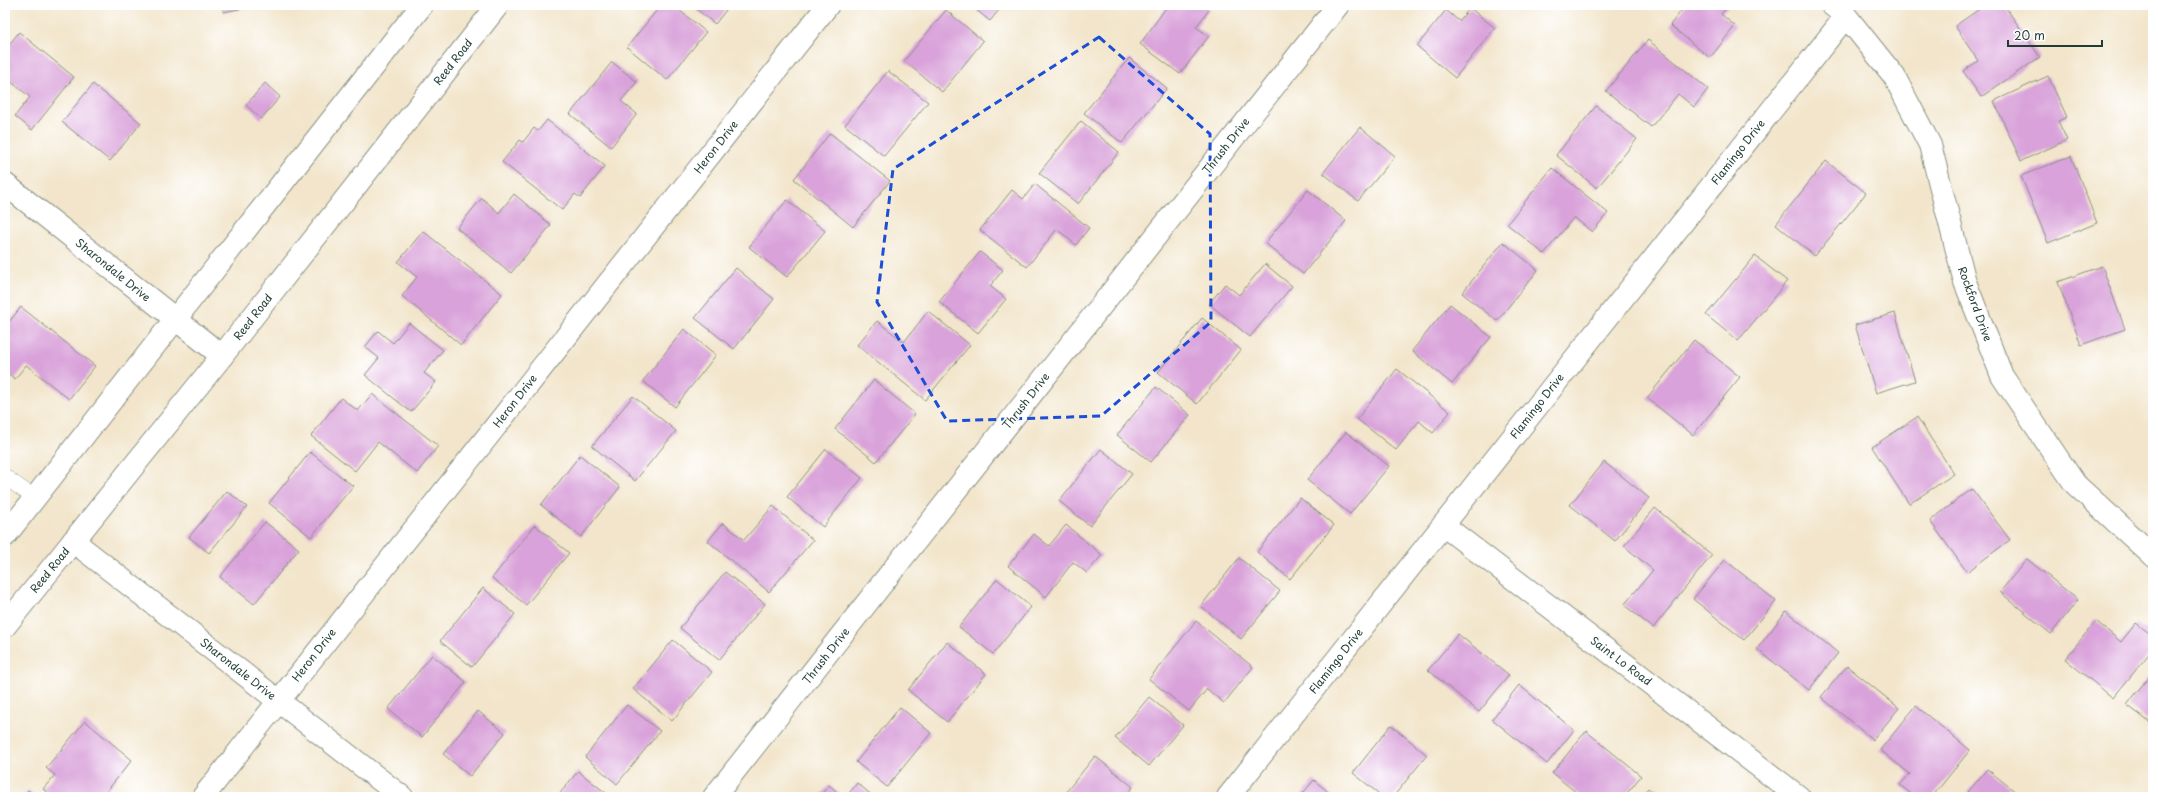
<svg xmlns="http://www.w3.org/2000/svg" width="2158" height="802" viewBox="0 0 2158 802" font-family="'Playpen Sans',sans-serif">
<rect width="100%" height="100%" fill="#fff"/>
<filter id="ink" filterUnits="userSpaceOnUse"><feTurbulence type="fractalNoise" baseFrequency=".025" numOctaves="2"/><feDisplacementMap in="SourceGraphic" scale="8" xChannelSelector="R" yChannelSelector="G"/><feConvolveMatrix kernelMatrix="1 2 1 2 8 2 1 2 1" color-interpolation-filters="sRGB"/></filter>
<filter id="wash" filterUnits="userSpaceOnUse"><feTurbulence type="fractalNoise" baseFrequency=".012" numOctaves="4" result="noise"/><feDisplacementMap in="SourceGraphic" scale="16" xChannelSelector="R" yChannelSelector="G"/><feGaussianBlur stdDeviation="0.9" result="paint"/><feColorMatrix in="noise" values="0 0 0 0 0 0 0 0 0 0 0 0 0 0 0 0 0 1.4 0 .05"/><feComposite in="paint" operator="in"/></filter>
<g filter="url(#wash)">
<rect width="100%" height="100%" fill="#f2e5cb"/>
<g id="blocks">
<path fill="#d9a2da" d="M223,5H254V6L224,12Z
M661,5H673L706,32L667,80L627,47Z
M691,5H730L715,24Z
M970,5H1003L990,21Z
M1168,5H1202L1209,10L1196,27L1209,36L1180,74L1140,44Z
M1686,5H1729L1721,14L1735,26L1710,58L1670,25Z
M1985,5H2004L2040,57L1981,97L1963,71L1978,61L1955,26Z
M1470,8L1495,28L1455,78L1417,46L1446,10L1459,21Z
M946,10L983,41L942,92L904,61Z
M19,32L74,77L32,130L15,116L30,97L5,77V50Z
M1648,40L1708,89L1694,107L1678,94L1651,127L1606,91Z
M1129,58L1167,88L1122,143L1084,113Z
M612,62L637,82L621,101L637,114L611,147L570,114Z
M888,71L928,102L884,156L845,125Z
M2048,76L2067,117L2058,121L2067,140L2021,161L1994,101Z
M265,83L280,97L261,119L246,105Z
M93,84L141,123L110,161L62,122Z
M1596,106L1637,139L1597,188L1556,155Z
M547,120L605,166L580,198L575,194L562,210L502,162L520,140L523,142L534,128L538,131Z
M1081,121L1119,152L1078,204L1039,173Z
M1360,127L1395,156L1358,201L1323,173Z
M830,133L890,181L853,227L794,179Z
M2071,156L2097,223L2048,243L2021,176Z
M1826,161L1866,193L1815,256L1776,224Z
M1552,168L1608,213L1592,232L1574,217L1544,254L1507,224Z
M1035,184L1089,228L1076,245L1057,229L1027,267L980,230L1012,190L1023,199Z
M1308,190L1346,221L1303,274L1265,243Z
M514,194L551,225L511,273L457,228L482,198L499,213Z
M787,200L825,231L787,277L749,247Z
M423,231L502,294L461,345L402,296L417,277L398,262Z
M1503,242L1538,270L1497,321L1462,293Z
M980,252L1003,270L990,286L1006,299L978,333L939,302Z
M1755,256L1787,281L1738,341L1706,315Z
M1265,264L1292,286L1250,337L1209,304L1225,284L1239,295Z
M2102,266L2125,329L2081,345L2058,282Z
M736,268L774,299L734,349L695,318Z
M1450,304L1491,337L1452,384L1412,351Z
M21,307L95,366L69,399L26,365L15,379L5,371V327Z
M928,311L970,345L925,400L857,345L877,321L904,342Z
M1895,313L1915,381L1876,393L1855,325Z
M1202,318L1241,350L1197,404L1158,372Z
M409,323L443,350L424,373L436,382L411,412L365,375L379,358L365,347L378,331L393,343Z
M684,329L716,355L675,407L643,381Z
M1694,340L1740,377L1693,435L1647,398Z
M1397,369L1450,412L1433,433L1419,421L1396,450L1357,419Z
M874,380L915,414L876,462L835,429Z
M1156,387L1190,415L1151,462L1117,435Z
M372,394L438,446L417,473L378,442L355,471L311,436L341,398L358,411Z
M633,396L676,431L635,481L592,446Z
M1917,417L1954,474L1909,504L1872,447Z
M1346,432L1389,466L1350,514L1307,480Z
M826,449L862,478L823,527L787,497Z
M1101,449L1132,474L1090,526L1059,501Z
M310,452L353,486L311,537L269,503Z
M580,455L620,487L581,537L541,505Z
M1604,462L1649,498L1615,541L1570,505Z
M1972,489L2010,540L1967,572L1930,521Z
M227,491L247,507L209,553L189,537Z
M1300,498L1334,525L1290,579L1257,552Z
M773,506L813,540L769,592L708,541L723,523L744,540Z
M1655,508L1712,555L1653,628L1624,605L1653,570L1624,546Z
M265,522L299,549L254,604L220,577Z
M535,525L569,553L526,605L492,578Z
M1066,525L1102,555L1087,573L1073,562L1046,597L1008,566L1034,534L1049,546Z
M1239,558L1280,591L1241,639L1201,606Z
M2027,559L2078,600L2051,634L2000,592Z
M1725,560L1776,601L1744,640L1693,599Z
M725,572L765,604L719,660L680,628Z
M997,579L1031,607L993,654L959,627Z
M483,588L515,614L472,667L440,641Z
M1786,611L1838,653L1809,690L1757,649Z
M1196,621L1253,667L1224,703L1207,689L1189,711L1149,679Z
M2096,621L2121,642L2136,623L2153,636V649L2113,698L2065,659Z
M1458,634L1509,675L1479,712L1428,670Z
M673,640L712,672L672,721L633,689Z
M947,642L986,674L947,722L908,690Z
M432,655L466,682L422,737L388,709Z
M1847,666L1899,708L1873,740L1821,697Z
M2153,671V725L2127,705Z
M1519,685L1574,730L1547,764L1492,719Z
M1149,697L1183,725L1149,766L1115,738Z
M627,705L660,731L617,784L585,757Z
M1916,706L1970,750L1932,797H1915L1900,785L1910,774L1880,750Z
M900,707L931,733L887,787L856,762Z
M478,711L505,733L470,776L443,754Z
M85,721L132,760L102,797H53L43,789L55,775L46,768Z
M1391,725L1427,755L1393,797H1383L1353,773Z
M1586,731L1641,776L1624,797H1582L1552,773Z
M1095,756L1133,787L1124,797H1062Z
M1987,769L2022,797H1964Z
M578,771L611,797H557Z
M1314,780L1334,797H1300Z
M857,783L874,797H846Z
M829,785L843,797H819Z
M1648,788L1659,797H1641Z
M28,790L37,797H23Z"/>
</g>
</g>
<g filter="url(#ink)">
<use href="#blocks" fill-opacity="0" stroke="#889180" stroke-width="1"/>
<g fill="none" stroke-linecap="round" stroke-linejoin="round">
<defs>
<path id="lane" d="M5,477L35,498"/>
<path id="street" d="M1832,5L1846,16L1894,76L1930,145L1965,282L2002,376L2075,484L2153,556
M5,184L222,356
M1443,525L1799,797
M73,541L402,797
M203,797L828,5
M714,797L1338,5
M1228,797L1846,16"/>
<path id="secondary" d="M5,536L422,5
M5,626L222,356L498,5"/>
</defs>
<use href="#lane" stroke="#889180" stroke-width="16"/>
<use href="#street" stroke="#889180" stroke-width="24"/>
<use href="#secondary" stroke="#889180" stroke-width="24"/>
<use href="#lane" stroke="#fff" stroke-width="15"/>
<use href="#street" stroke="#fff" stroke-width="22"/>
<use href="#secondary" stroke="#fff" stroke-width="22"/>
</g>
</g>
<path fill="none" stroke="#1d4ed8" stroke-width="3" stroke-dasharray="8 5" stroke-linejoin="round" d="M1099,37L1210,134L1211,322L1101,416L947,421L877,302L893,169Z"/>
<g text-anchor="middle" stroke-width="3.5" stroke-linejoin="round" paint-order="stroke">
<g font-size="11" fill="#1f3d34" stroke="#fff">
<text transform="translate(453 62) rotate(-52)" y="4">Reed Road</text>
<text transform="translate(1226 146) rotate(-52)" y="4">Thrush Drive</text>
<text transform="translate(716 147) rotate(-52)" y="4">Heron Drive</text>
<text transform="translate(1738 152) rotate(-52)" y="4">Flamingo Drive</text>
<text transform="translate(113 270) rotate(39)" y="4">Sharondale Drive</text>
<text transform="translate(1975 304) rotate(70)" y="4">Rockford Drive</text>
<text transform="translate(253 317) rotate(-52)" y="4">Reed Road</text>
<text transform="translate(515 401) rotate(-52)" y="4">Heron Drive</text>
<text transform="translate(1026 401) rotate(-52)" y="4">Thrush Drive</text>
<text transform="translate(1537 406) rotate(-52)" y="4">Flamingo Drive</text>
<text transform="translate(50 570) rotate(-51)" y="4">Reed Road</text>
<text transform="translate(314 655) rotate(-52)" y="4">Heron Drive</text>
<text transform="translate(826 656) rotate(-52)" y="4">Thrush Drive</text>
<text transform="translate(1336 661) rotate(-52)" y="4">Flamingo Drive</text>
<text transform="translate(1621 661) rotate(37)" y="4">Saint Lo Road</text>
<text transform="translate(238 669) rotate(38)" y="4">Sharondale Drive</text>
</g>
</g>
<rect width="2158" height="802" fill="none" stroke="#fff" stroke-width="20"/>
<path d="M2008 40v6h94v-6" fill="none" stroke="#1f3d34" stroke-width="2"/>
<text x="2014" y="40" font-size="12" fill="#1f3d34" stroke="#ffffff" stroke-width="3" paint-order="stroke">20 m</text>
</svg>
